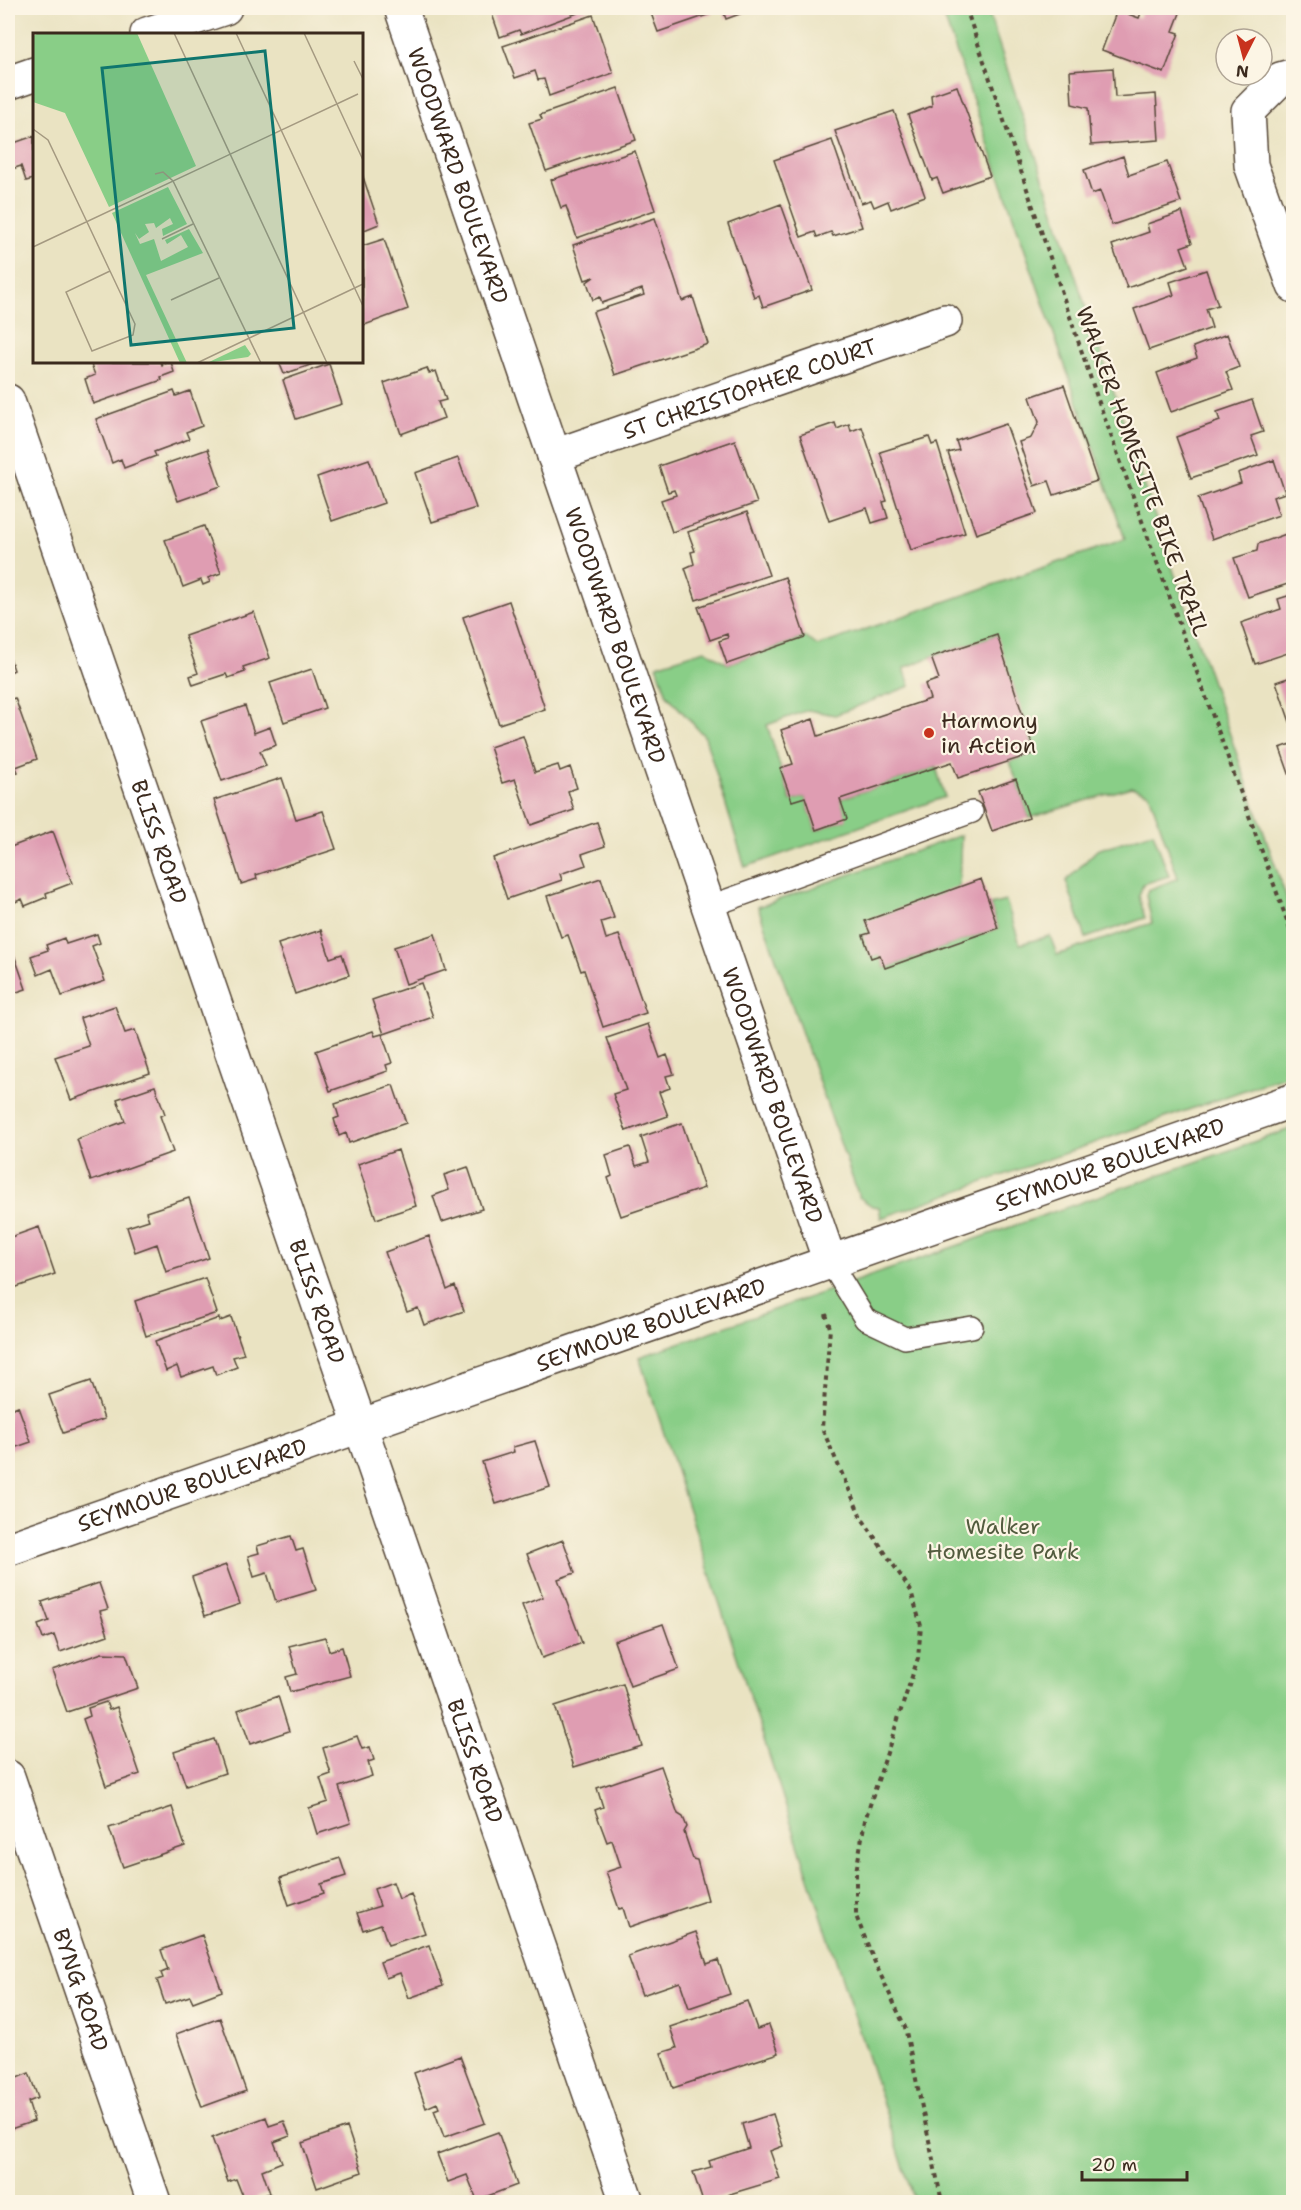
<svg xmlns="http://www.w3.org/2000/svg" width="1301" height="2210" viewBox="0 0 1301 2210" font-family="'Shantell Sans',sans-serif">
<rect width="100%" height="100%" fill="#fcf5e5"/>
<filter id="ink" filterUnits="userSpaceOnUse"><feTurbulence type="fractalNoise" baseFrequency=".0167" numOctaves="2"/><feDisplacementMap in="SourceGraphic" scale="12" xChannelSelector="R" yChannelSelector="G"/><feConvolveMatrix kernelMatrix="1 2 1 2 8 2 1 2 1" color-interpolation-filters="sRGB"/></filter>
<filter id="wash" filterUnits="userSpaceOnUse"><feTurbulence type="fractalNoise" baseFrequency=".008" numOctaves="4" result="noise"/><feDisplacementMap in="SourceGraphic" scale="24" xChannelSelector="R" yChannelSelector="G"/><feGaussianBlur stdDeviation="1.35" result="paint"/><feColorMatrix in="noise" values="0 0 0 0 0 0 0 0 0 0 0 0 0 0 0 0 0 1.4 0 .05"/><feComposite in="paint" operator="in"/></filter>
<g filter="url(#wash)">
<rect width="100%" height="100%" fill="#eae3c2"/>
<path fill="#89ce87" stroke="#627c52" stroke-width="1.5" d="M941,8H987L1159,529L1293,917V1073L881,1218L879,1207L872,1206L859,1197L758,907L961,835L959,887L864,936L871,958L880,955L885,968L998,928L990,905L1006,901L1020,944L1050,936L1057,955L1152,923L1146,895L1148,890L1178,878L1149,793L1131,787L1029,818L1010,761L1035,752L996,635L931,657L904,668L910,686L835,715L808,710L767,725L791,801L805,797L816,830L846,819L840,799L936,767L945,797L745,867L705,737L667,695L657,665L705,650L728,664L805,637L818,646L1125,539Z
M1153,832L1169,876L1143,884L1139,896L1145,918L1086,938L1066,881L1097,850Z
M1293,1128V2202H915L639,1357Z"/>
<g id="blocks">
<path fill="#df9db2" d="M490,8H591L521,34L519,30L500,37Z
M649,8H711L713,13L658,32Z
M722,8H756L726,19Z
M1143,8H1182L1173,31L1179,33L1164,73L1102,50L1117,10L1139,18Z
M593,15L613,73L549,96L544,79L538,80L535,71L515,78L503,46Z
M1113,68L1115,97L1156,94L1159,140L1091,145L1088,108L1072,104L1070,71Z
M957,86L990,176L943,193L937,178L932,180L908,115L932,106L931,95Z
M618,88L636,140L546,171L529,123L542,119L540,115Z
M894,111L925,196L891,209L888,201L874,207L871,200L861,203L835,131Z
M34,136V179L26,181L21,166L12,169L8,156V145Z
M832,140L862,227L833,236L831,232L817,237L815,232L801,237L774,160Z
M635,151L655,210L577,238L566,206L561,208L551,180Z
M1123,156L1129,175L1167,162L1181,202L1112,225L1100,191L1092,194L1084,170Z
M362,174L379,224L362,231Z
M781,204L812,290L763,307L759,295L754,297L728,224Z
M1182,212L1192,243L1181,247L1188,266L1127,288L1112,245L1149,232L1147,224Z
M655,218L682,301L693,297L708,344L615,375L593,312L644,295L642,289L602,303L600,297L593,300L587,282L594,277L585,280L573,245Z
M384,239L408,309L362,326V246Z
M1206,270L1218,305L1206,309L1212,328L1149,350L1134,309L1174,295L1170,282Z
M1227,334L1239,367L1226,372L1233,390L1171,412L1157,373L1197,358L1193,347Z
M90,362H161L162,365L171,362L174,372L161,377L162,380L93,404L85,379L95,375Z
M279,362H319L284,374Z
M329,364L342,404L296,419L283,380Z
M427,368L429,373L436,371L446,400L438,402L444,418L401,434L384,383Z
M1064,385L1097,481L1054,495L1049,481L1034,486L1019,442L1031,438L1039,422L1030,397Z
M174,391L176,396L190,391L202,426L186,432L189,439L154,452L156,456L124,468L121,459L112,463L96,419Z
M1252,400L1263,432L1251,436L1258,455L1191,478L1176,437L1220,421L1217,412Z
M835,423L837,429L849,424L851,431L862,427L887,501L883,502L888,518L872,523L867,508L829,521L800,435Z
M1006,424L1037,513L976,534L948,453L959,450L956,441Z
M929,437L932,445L937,443L965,533L911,550L880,452Z
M735,440L757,503L672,532L661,500L676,495L674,490L668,492L659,466Z
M208,449L221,486L178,501L165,464Z
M458,458L476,508L432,522L415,473Z
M369,459L384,503L332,521L317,477Z
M1274,460L1285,493L1273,497L1279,515L1212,539L1198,498L1241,483L1238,473Z
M747,512L769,575L696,600L685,568L694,564L691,552L695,551L688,532Z
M204,526L221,573L208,578L210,582L203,585L201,580L183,587L165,540Z
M1286,534L1288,539L1294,537V582L1248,597L1234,558L1257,551L1258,544Z
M785,577L805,637L727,664L719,641L728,638L727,634L710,640L698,607Z
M1294,594V651L1255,664L1241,623L1281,609L1278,599Z
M509,601L545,709L499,724L463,617Z
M254,612L270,658L243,667L245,672L228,678L226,674L193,685L190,676L198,673L185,636Z
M997,635L1035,753L958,778L952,762L840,799L847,819L816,830L805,797L792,801L780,768L793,764L781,730L813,719L818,736L930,699L925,684L939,679L931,657Z
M8,652L14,670L8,673Z
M312,669L325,708L284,722L270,683Z
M1294,676V720L1290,722L1276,682Z
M15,698L37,759L16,767L18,772L9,775L8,700Z
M245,706L254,733L270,727L276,745L260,751L266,766L222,781L201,721Z
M523,736L535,772L558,765L560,771L570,767L577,788L568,791L574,810L531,825L515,779L502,783L490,747Z
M1294,743V784L1293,785L1280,748Z
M282,778L296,819L323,811L336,849L256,875L257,879L241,884L214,800Z
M1016,779L1029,818L992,831L978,792Z
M597,822L605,846L582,854L586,865L560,874L562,880L507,899L493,858Z
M53,831L72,883L46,893L47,897L25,906L22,899L8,905V864L11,863L8,848Z
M601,878L614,918L601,922L606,939L619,935L646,1013L603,1027L584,970L581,971L568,935L561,937L547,896Z
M981,879L998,928L885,968L880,955L871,958L863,935L870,933L865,921Z
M321,930L330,958L342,954L349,975L295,994L278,944Z
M97,934L100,943L92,946L105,981L62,996L52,969L38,975L31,956L48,950L46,945L64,938L66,944Z
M435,934L446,970L406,984L394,947Z
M11,946L26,989L8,995V947Z
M421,983L433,1017L384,1034L372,1000Z
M115,1006L125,1033L135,1030L150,1073L71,1100L55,1057L89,1046L80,1018Z
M648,1024L660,1058L667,1055L674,1074L666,1076L670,1088L659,1092L668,1116L626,1131L613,1094L626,1090L607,1038Z
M373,1031L375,1036L382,1034L392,1063L386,1065L388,1071L330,1091L316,1051Z
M393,1085L406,1123L349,1143L346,1133L339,1136L334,1119L339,1117L335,1104Z
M155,1086L165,1114L160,1116L173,1152L91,1181L77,1139L125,1121L117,1099Z
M682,1123L704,1188L621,1216L608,1178L612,1176L606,1155L630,1147L636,1166L649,1162L641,1137Z
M398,1150L416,1206L376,1219L358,1164Z
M468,1167L482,1209L442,1222L433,1196L449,1190L444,1175Z
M189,1198L209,1258L166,1272L157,1244L135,1252L127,1227L149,1220L146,1212Z
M39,1227L55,1274L8,1290V1238Z
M429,1236L447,1290L455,1286L464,1311L424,1325L418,1308L407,1312L385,1252Z
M205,1278L217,1313L146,1336L135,1301Z
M231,1317L244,1354L233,1357L237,1367L216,1375L213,1366L181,1377L177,1366L166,1371L155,1341L219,1318L220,1321Z
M91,1381L104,1419L63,1433L49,1395Z
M18,1406L31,1442L8,1450V1410Z
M535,1441L550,1487L496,1504L482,1462L514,1452L513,1447Z
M291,1536L296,1551L303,1549L316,1590L276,1602L267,1573L254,1577L248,1556L259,1553L257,1546Z
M563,1540L575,1573L558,1579L582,1643L542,1658L522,1605L543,1597L527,1554Z
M226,1565L240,1604L205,1616L192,1577Z
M99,1583L108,1609L100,1611L108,1635L60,1652L54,1635L43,1639L41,1633L38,1625L49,1621L42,1602Z
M663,1624L679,1669L630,1686L614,1641Z
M325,1637L329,1651L342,1647L350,1676L290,1692L286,1677L297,1674L289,1646Z
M102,1653L126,1654L138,1688L67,1712L52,1670Z
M623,1684L642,1746L574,1767L555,1706Z
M278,1696L289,1731L250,1744L238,1710Z
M106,1702L109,1710L117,1707L140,1774L106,1786L83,1719L90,1716L88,1708Z
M357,1736L362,1749L370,1747L374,1760L368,1762L372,1776L339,1787L351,1823L317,1834L309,1808L328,1802L320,1778L331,1774L323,1748Z
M214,1739L225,1773L186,1786L174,1752Z
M661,1766L678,1814L683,1817L687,1827L684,1832L693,1859L697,1860L708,1900L629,1927L623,1908L619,1909L606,1872L621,1867L612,1840L607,1842L595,1810L603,1807L597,1788Z
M172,1807L185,1846L123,1867L109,1828Z
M340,1858L346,1876L321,1884L324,1893L289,1905L280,1878Z
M393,1882L399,1899L411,1894L425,1933L388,1945L381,1924L363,1930L357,1913L380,1906L374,1889Z
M696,1932L707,1964L718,1960L730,1994L689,2008L680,1982L642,1995L628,1956Z
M202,1935L222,1991L193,2002L190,1996L165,2004L157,1980L163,1978L161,1973L168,1970L161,1950Z
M429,1945L443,1986L409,1998L400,1973L386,1978L380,1962Z
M747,2001L757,2029L769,2025L779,2053L673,2088L661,2053L677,2048L670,2027Z
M220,2018L246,2091L202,2107L176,2034Z
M460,2056L485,2123L444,2137L434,2110L439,2108L437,2103L426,2108L414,2073Z
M29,2073L38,2098L28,2102L34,2121L8,2130V2078L11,2076L17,2078Z
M773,2114L783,2146L770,2151L780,2179L703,2202L693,2172L711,2167L709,2161L749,2148L742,2124Z
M266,2117L269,2126L284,2121L290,2136L274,2142L282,2162L262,2170L270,2193L245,2202L236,2179L228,2182L212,2138Z
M347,2127L362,2172L317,2188L302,2143Z
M498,2132L517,2185L477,2200L467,2175L448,2182L437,2154Z"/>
</g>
</g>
<g filter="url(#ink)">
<use href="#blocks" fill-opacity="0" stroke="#554637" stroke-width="1.5"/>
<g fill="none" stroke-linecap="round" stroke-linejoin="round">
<defs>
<path id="service" d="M708,907L972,812
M830,1262L865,1319L905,1338L972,1327"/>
<g id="minor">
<path id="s1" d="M401,8L830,1262"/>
<path d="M147,34L225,8"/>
<path d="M1294,75L1280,79L1248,111L1251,165L1294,286"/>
<path d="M8,83L34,74"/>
<path id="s2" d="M8,401L627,2202"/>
<path id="s3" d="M554,456L945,321"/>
<path id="s4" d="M8,1549L1294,1100"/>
<path id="s5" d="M8,1777L154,2202"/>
</g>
</defs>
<use href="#service" stroke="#554637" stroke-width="24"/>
<use href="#minor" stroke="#554637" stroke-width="36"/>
<path stroke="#554637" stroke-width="4" stroke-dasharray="4.5 4.5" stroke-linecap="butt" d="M966,8L1097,397L1293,937L1294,944
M826,1314L830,1328L822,1428L861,1517L911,1591L921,1626L918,1658L865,1820L856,1872V1916L876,1965L905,2027L942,2202"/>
<use href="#service" stroke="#fff" stroke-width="21"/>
<use href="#minor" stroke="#fff" stroke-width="33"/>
</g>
</g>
<circle fill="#c8321e" stroke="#fcf5e5" stroke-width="2" cx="929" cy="733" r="6"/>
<g text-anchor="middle" stroke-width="4.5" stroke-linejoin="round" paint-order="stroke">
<g font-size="22" fill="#3b2a1e" stroke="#fcf5e5">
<text dy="8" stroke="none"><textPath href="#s1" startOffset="177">WOODWARD BOULEVARD</textPath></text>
<text dy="8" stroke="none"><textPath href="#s3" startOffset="207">ST CHRISTOPHER COURT</textPath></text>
<text transform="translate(1143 471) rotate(70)" y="8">WALKER HOMESITE BIKE TRAIL</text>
<text dy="8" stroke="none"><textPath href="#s1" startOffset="663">WOODWARD BOULEVARD</textPath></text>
<text dy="8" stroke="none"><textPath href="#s2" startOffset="466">BLISS ROAD</textPath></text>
<text dy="8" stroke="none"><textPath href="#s1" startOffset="1149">WOODWARD BOULEVARD</textPath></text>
<text dy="8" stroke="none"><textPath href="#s4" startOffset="1167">SEYMOUR BOULEVARD</textPath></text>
<text dy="8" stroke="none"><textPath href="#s2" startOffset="952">BLISS ROAD</textPath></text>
<text dy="8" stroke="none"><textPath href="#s4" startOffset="681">SEYMOUR BOULEVARD</textPath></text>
<text dy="8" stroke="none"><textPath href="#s4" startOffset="195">SEYMOUR BOULEVARD</textPath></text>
<text dy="8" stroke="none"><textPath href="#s2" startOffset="1438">BLISS ROAD</textPath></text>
<text dy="8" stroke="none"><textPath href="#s5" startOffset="225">BYNG ROAD</textPath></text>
</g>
<g font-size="22" fill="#3b2a1e" stroke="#fcf5e5" text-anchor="start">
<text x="941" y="728">Harmony<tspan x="941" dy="25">in Action</tspan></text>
</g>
<g font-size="22" fill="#525b3e" stroke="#fcf5e5">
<text x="1003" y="1534">Walker<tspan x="1003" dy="25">Homesite Park</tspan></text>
</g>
</g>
<g transform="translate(33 33)">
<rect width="330" height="330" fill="#eae3c2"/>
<path d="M6,0H104L163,133L76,174L32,80L0,69V3ZM135,154L154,191L130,203L129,196L140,191L137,185L123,195L121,190L112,191L116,199L106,206L102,200L107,211L121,206L128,228L155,214L148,202L134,211L132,207L156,196L170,220L113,242L154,330H147L79,180ZM212,312L218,321L215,324L174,330Z" fill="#89ce87"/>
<path fill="none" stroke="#a49980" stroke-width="1.5" d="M141,0L294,330M203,0L330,273M271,0L330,127M321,28L330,46M0,96L15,107L54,189L77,238L102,291L100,302L59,318L33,259L77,238M122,141L130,139L140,148L228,330M129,206L160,191M0,214L325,61M138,267L186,245M164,330L330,251"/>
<path fill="#0f766e" fill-opacity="0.15" stroke="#0f766e" stroke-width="3" d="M232,18L261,295L98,312L69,35Z"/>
<rect width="330" height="330" fill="none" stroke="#3b2a1e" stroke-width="3"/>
</g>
<rect width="1301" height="2210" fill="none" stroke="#fcf5e5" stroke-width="30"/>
<g transform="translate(1244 57) rotate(186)"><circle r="28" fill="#fcf5e5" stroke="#afa495" stroke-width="1.5"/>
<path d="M0-4.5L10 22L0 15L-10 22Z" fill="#c8321e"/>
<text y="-9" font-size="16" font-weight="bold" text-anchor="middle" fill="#3b2a1e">N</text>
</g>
<path d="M1082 2171v9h105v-9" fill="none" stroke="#3b2a1e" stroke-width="3"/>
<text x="1091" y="2171" font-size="18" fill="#3b2a1e" stroke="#fcf5e5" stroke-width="4.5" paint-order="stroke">20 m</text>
</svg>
